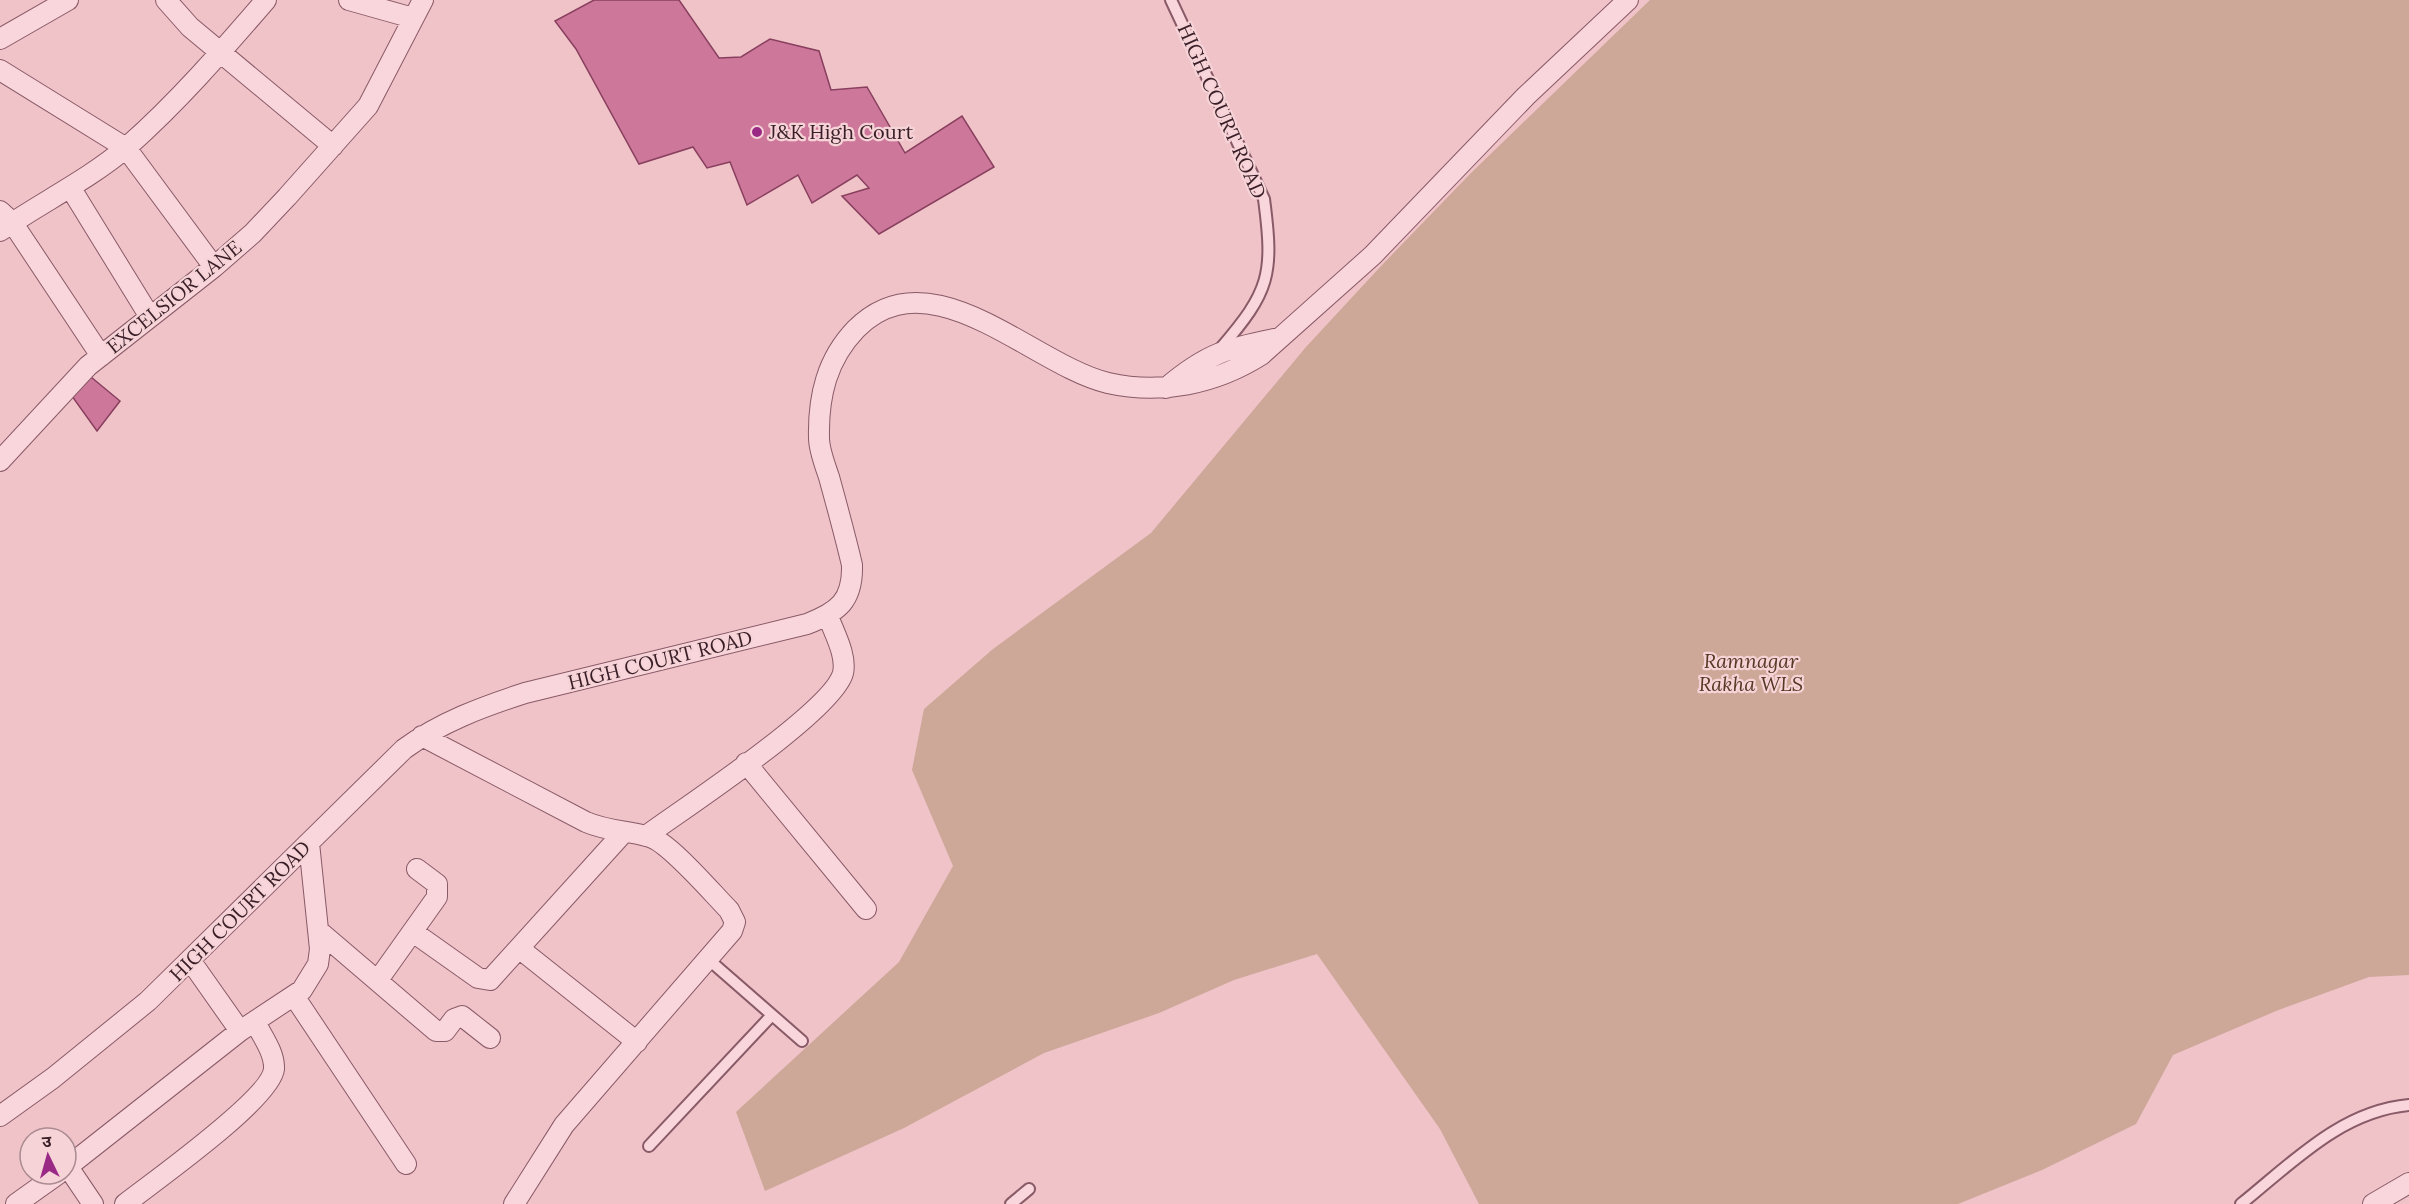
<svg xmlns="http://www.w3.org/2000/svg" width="2409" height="1204" viewBox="0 0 2409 1204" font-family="Lora,'Noto Sans Devanagari',serif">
<rect width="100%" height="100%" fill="#efc3c8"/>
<path fill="#cda797" d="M1650,0H2409V975L2369,977L2276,1011L2173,1055L2136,1124L2042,1170L1958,1204H1479L1440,1129L1317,954L1234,980L1159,1013L1044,1053L904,1128L765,1191L736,1112L899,962L953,866L912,770L924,709L993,649L1151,533L1306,347L1382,265L1471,173Z"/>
<path fill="#cd789b" stroke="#893f5e" stroke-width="1.5" d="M594,0H679L719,58L741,57L770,39L819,51L831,90L867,87L905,153L962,116L994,167L879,234L842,196L869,188L857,175L812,203L798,175L747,205L730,162L707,168L693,147L639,164L576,49L555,21Z
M91,377L120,401L97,431L69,392Z"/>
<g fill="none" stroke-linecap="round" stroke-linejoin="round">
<defs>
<path id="service" d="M1171,0L1264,199C1274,275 1270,291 1220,349
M708,959L802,1041
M649,1146L772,1015
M1011,1204L1029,1189
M2241,1204C2292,1163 2341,1111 2409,1105"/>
<path id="minor" d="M166,0L190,27L333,146
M349,0L413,18
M0,39L68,0
M0,70L126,148L214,267
M70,187L150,317
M0,211L12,222L101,356
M0,231C42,202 88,180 127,147C178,102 222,51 266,0
M1166,388C1207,353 1228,348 1279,338
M0,461L88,366L214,267L253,233L287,197L368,106L423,0
M422,736L586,822C609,832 628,830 650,837C670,843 713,894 729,910L735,922L732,931L564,1125L514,1204
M746,763L866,909
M646,836C684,808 833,711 843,673C847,655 834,633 828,616
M319,931L436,1031H445L454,1019L462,1016L490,1038
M413,932L478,978L490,980L624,832
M520,949L637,1042
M190,960L240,1031
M378,980L437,897V884L417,869
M294,996L406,1164
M0,1116L53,1078L148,1001L404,749C441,722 482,707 525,693L807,624C838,612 853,601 852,565C845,535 837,506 829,477C825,465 819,450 819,438C818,396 827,359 856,329C931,253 1032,365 1108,383C1161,395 1215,384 1261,355L1373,255L1526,96L1628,0
M68,1167L93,1204
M66,1168L240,1031L302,990L318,964L320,949L309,843
M16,1204L58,1174
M125,1204C153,1182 271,1099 274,1069C275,1053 262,1036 255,1022
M2373,1204L2409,1183"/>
</defs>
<use href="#service" stroke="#895a67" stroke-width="14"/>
<use href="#minor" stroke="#895a67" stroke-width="22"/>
<use href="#service" stroke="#f9d6db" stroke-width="10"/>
<use href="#minor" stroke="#f9d6db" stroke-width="20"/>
</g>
<circle fill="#992985" stroke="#f6d3d7" stroke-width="2" cx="757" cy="132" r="6"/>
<g text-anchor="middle" stroke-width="4.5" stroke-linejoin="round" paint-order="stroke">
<g font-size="20" fill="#391e27" stroke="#f6d3d7">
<text transform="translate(1222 111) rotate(66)" y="7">HIGH COURT ROAD</text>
<text transform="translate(174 297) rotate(-39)" y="7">EXCELSIOR LANE</text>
<text transform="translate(660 660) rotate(-14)" y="7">HIGH COURT ROAD</text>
<text transform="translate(240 911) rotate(-45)" y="7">HIGH COURT ROAD</text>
</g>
<g font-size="20" fill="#391e27" stroke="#f6d3d7" text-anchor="start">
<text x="769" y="139">J&amp;K High Court</text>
</g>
<g font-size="20" font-style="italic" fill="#553924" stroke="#f6d3d7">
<text x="1751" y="668">Ramnagar<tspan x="1751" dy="23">Rakha WLS</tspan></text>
</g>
</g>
<g transform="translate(48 1156) rotate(355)"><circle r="28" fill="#f6d3d7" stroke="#aa8b91" stroke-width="1.5"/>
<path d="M0-4.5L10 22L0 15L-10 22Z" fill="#992985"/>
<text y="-9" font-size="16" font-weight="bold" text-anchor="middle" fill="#391e27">उ</text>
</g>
</svg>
